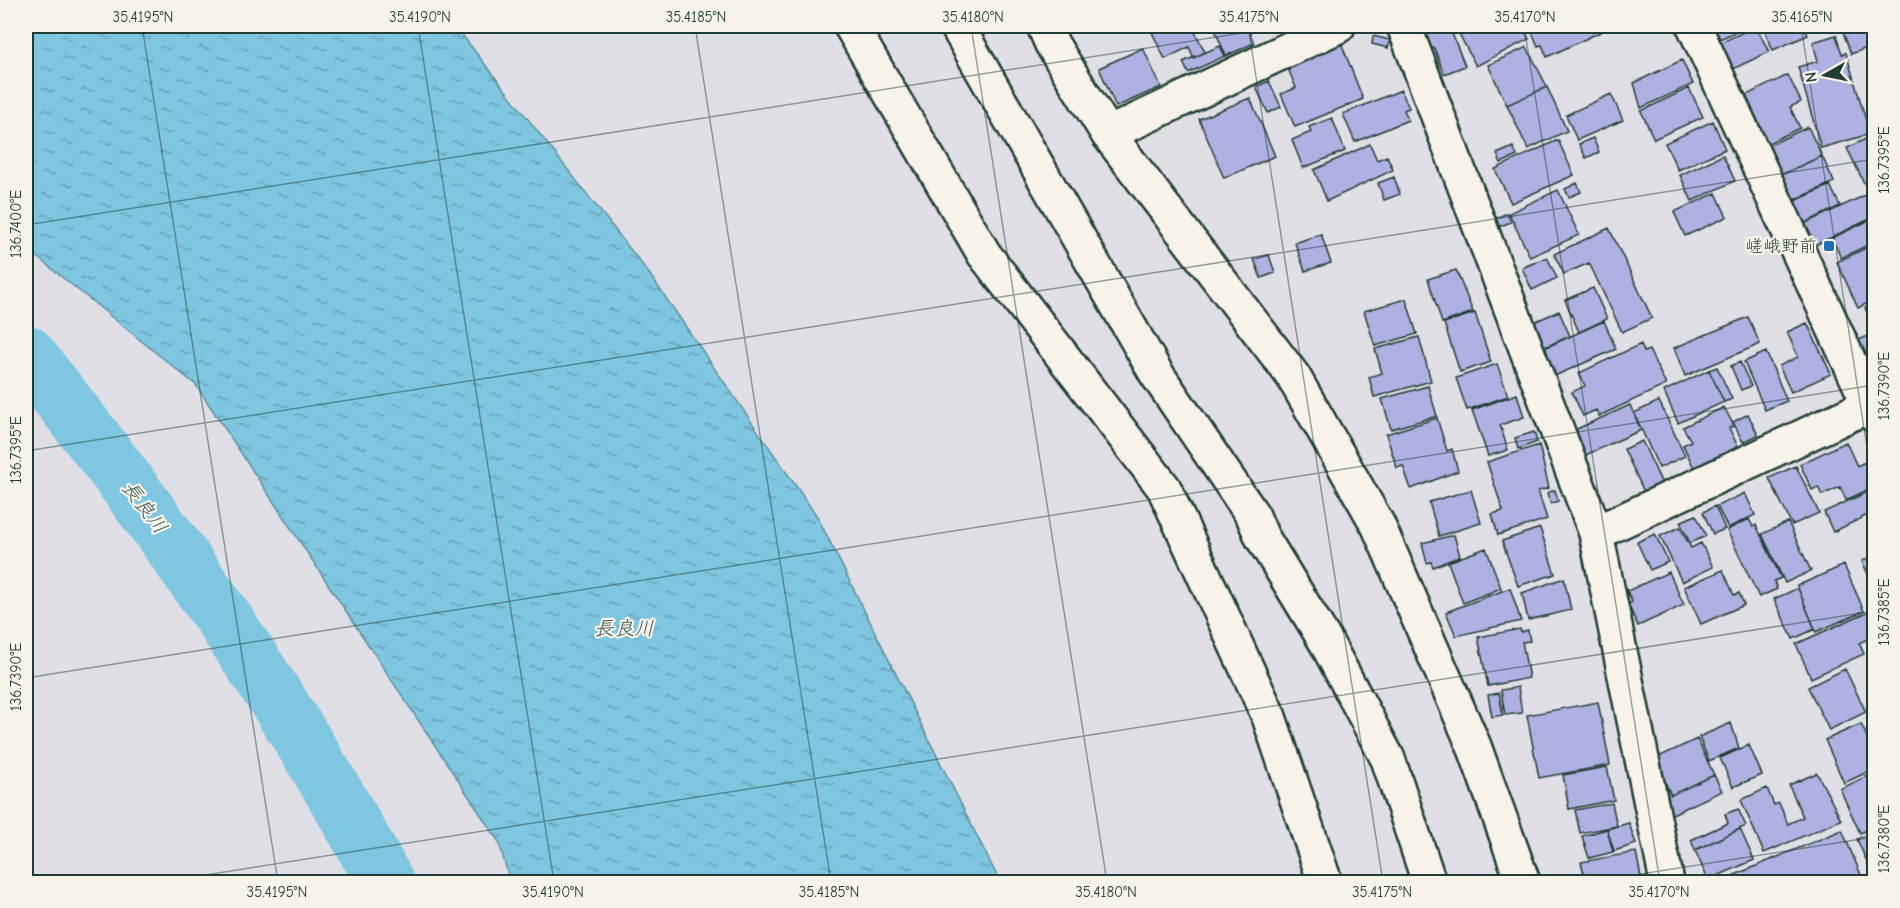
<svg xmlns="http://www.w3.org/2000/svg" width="1900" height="908" viewBox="0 0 1900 908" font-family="'Comic Neue','Klee One',sans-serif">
<defs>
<pattern id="water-ripples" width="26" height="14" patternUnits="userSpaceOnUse" patternTransform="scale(1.5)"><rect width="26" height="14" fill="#7fc6e0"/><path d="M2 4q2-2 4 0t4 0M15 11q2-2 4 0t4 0" fill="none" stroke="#67a2b6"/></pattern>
</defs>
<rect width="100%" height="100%" fill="#e1dfe6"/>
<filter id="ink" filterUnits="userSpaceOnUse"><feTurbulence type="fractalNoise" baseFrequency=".0167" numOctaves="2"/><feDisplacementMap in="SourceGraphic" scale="12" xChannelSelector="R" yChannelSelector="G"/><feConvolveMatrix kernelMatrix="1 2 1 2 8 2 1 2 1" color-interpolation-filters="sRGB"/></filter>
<g filter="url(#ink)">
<path fill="url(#water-ripples)" stroke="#598f9b" stroke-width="1.5" d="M26,26H455L648,272L818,518L1000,882H510L499,842L196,385L26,248Z"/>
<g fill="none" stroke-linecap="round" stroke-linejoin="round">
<path stroke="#7fc6e0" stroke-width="58" d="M26,354C161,521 283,694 385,882"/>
</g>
<path fill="#afb1e2" stroke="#1f3d34" stroke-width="1.5" d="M1149,26H1192L1205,52L1194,58L1189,47L1165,59Z
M1223,26H1247L1254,43L1226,56L1215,30Z
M1426,26H1449L1465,66L1444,74L1434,48L1430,49L1424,32L1428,31Z
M1455,26H1522L1529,39L1476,66Z
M1540,26H1613L1547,57L1542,45L1538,46L1531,30Z
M1700,26H1748L1709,44Z
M1756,26L1769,52L1733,69L1720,43Z
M1763,26H1804L1808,35L1773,50Z
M1852,26H1874V53L1871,54L1869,47L1851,54L1842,29Z
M1836,35L1842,54L1846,53L1870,134L1821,148L1798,67L1818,61L1813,42Z
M1373,36L1390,40L1388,48L1372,44Z
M1340,40L1363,99L1295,127L1281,94L1296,88L1285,61Z
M1220,46L1225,56L1188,73L1183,62Z
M1527,47L1547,87L1507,105L1488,65Z
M1143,48L1161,87L1116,107L1099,68Z
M1682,60L1693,84L1641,108L1634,83Z
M1788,75L1801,102L1790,107L1800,128L1758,148L1736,100Z
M1269,81L1281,107L1268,113L1256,87Z
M1547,87L1567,131L1528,149L1507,105Z
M1689,88L1703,117L1654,139L1641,111Z
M1401,90L1409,108L1404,110L1408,120L1355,142L1343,114Z
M1611,94L1623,120L1577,140L1566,115Z
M1250,98L1275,156L1224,178L1199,119Z
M1332,118L1345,151L1303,168L1292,140L1311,132L1309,127Z
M1713,121L1725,149L1678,170L1665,143Z
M1808,127L1822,156L1772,179L1759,150Z
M1874,135V188L1868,191L1847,148Z
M1593,138L1599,152L1586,158L1579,144Z
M1558,140L1574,175L1511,203L1495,169Z
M1370,144L1377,160L1387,156L1393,170L1327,201L1314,170Z
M1513,147L1517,156L1501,163L1497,154Z
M1723,155L1735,181L1692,201L1680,175Z
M1822,156L1834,182L1784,205L1772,179Z
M1394,177L1400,194L1384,200L1378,183Z
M1577,183L1581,192L1569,197L1565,189Z
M1830,185L1840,206L1801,225L1791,203Z
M1558,190L1579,235L1530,257L1509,213Z
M1874,191V217L1805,250L1795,228Z
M1716,193L1727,217L1685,236L1674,212Z
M1507,213L1511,222L1495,228L1492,220Z
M1874,218V242L1841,258L1832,238Z
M1609,228L1652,318L1622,332L1589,263L1564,274L1554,254Z
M1321,234L1331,263L1305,271L1295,243Z
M1874,244V300L1858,308L1837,262Z
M1269,255L1275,273L1261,278L1254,259Z
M1547,257L1557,278L1532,290L1522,268Z
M1456,270L1473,312L1442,323L1428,279Z
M1593,288L1607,319L1579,332L1565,300Z
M1406,299L1417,334L1375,346L1364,311Z
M1874,304V315L1870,318L1865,308Z
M1559,311L1570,336L1538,350L1527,325Z
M1475,313L1491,362L1460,372L1444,323Z
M1748,317L1760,344L1685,376L1674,348Z
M1604,321L1616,349L1550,378L1538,351Z
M1807,323L1831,374L1791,392L1779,366L1798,357L1787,332Z
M1874,333V358L1867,362L1857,341Z
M1419,337L1431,381L1374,397L1369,377L1382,373L1375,349Z
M1641,344L1644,352L1649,350L1666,385L1599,416L1596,410L1583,416L1572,392L1585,386L1579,373Z
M1766,352L1787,401L1765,410L1744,362Z
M1874,358V380L1867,362Z
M1740,362L1751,386L1741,390L1731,366Z
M1497,364L1508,396L1467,410L1456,378Z
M1717,367L1732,399L1724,402L1709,370Z
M1709,370L1724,402L1678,423L1664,391Z
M1428,386L1437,416L1391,429L1382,399Z
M1517,394L1524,417L1500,425L1508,450L1488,456L1472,410Z
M1659,401L1685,456L1659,468L1634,413Z
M1630,405L1641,430L1579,458L1568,433Z
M1724,407L1734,426L1729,428L1739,449L1695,470L1683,445L1691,441L1683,427Z
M1748,414L1758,435L1743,442L1733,422Z
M1437,418L1447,451L1452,449L1458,471L1411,489L1403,466L1397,468L1386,434Z
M1534,432L1537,442L1518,449L1515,438Z
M1642,441L1664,488L1646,496L1624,449Z
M1846,442L1857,466L1865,462L1874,487L1846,500L1840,487L1822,495L1818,487L1812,490L1800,464Z
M1539,445L1549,488L1538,491L1547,519L1498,535L1492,514L1503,511L1487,462Z
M1796,466L1819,513L1792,525L1769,478Z
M1874,489V512L1833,532L1824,512Z
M1471,490L1481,523L1439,536L1429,502Z
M1555,490L1558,501L1551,504L1547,493Z
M1745,493L1755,515L1728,528L1717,506Z
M1715,506L1725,529L1713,534L1703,512Z
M1696,515L1706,536L1690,543L1680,522Z
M1749,519L1753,527L1756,525L1781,578L1774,581L1777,589L1759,597L1727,530Z
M1788,522L1811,571L1785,583L1762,534Z
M1680,527L1691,548L1701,543L1713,567L1682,582L1660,536Z
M1540,528L1555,574L1518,586L1502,541Z
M1655,534L1668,562L1650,570L1637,542Z
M1454,535L1460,556L1433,567L1431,562L1427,563L1422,543Z
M1486,548L1501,588L1463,603L1448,562Z
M1874,555V582L1872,583L1862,561Z
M1844,565L1864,611L1816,632L1797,586Z
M1723,570L1734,595L1739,593L1744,605L1701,624L1684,587Z
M1669,572L1684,605L1638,626L1628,604L1632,602L1627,591Z
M1564,578L1571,610L1528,620L1522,593Z
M1510,588L1521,621L1456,636L1446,612Z
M1798,588L1815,629L1793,639L1774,599Z
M1874,609V636L1859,643L1864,654L1811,678L1796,644Z
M1520,629L1521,632L1528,630L1530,641L1522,642L1529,678L1488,686L1478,637Z
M1845,669L1866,712L1829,730L1808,687Z
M1518,687L1522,713L1505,715L1501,690Z
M1499,693L1503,715L1492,717L1488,695Z
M1598,702L1610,765L1539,778L1527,715Z
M1731,723L1739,748L1709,761L1699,737Z
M1861,724L1874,752V769L1844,783L1825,740Z
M1697,739L1714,775L1671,795L1654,759Z
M1749,745L1762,775L1733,787L1720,758Z
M1607,767L1614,800L1569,809L1563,775Z
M1817,773L1841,820L1764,853L1741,800L1767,788L1774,805L1779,803L1788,824L1803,817L1789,785Z
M1874,773V827L1860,833L1840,789Z
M1714,775L1722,791L1668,816L1655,787L1665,782L1671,795Z
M1612,803L1617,826L1580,833L1575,810Z
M1738,809L1746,826L1695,850L1691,840L1728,823L1725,814Z
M1629,823L1636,844L1614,851L1607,829Z
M1607,829L1613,852L1589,858L1582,836Z
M1740,829L1754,860L1708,880L1695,850Z
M1842,830L1864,882H1718Z
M1874,831V878L1857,839Z
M1636,852L1642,882H1586L1581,862Z"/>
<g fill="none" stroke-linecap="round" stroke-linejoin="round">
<defs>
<path id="minor" d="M851,26L984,254L1164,488L1269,717L1325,882
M957,26L1156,373L1253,516L1262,537L1326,642L1388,759L1429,882
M1404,26L1596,533L1667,882
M1694,26L1874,415
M1108,134L1338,26
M1596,533L1874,403"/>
<path id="tertiary" d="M1044,26L1052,44L1108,134L1293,376L1378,525L1474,746L1523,882"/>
</defs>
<use href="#minor" stroke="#1f3d34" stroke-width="38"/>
<use href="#tertiary" stroke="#1f3d34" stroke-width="38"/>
<use href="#minor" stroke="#f7f3e8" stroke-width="33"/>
<use href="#tertiary" stroke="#f7f3e8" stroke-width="33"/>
</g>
</g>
<path fill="none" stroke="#1f3d34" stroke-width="1.5" stroke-opacity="0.45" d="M142,26L278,882M418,26L554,882M695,26L831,882M971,26L1107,882M1248,26L1383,882M1524,26L1660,882M1801,26L1874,492M26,225L1286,26M26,451L1874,159M26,678L1874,385M161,882L1874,611M1590,882L1874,837"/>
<rect fill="#1f6fb2" stroke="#f7f3e8" stroke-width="2" x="1823" y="240" width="12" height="12" rx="3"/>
<g text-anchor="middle" stroke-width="4.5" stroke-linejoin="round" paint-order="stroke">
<g font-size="18" fill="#1f3d34" stroke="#f7f3e8" text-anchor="end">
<text x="1817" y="252">嵯峨野前</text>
</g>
<g font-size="20" font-style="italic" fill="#325856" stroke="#f7f3e8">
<text transform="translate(145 507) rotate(53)" y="7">長良川</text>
<text x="624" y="635">長良川</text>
</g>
</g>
<rect width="1900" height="908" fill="none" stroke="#f7f3e8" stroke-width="66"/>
<g transform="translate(1825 75) rotate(261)" stroke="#f7f3e8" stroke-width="4.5" paint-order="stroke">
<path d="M0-4.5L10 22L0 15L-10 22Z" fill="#1f3d34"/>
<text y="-9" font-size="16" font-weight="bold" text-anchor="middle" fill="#1f3d34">N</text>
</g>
<rect x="33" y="33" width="1834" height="842" fill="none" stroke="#1f3d34" stroke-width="2"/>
<g font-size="15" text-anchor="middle" fill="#1f3d34">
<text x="143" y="22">35.4195°N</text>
<text x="420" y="22">35.4190°N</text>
<text x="696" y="22">35.4185°N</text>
<text x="973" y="22">35.4180°N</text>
<text x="1249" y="22">35.4175°N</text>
<text x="1525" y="22">35.4170°N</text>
<text x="1802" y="22">35.4165°N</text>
<text transform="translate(1884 160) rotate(-90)" y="5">136.7395°E</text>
<text transform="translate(16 224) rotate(-90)" y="5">136.7400°E</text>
<text transform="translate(1884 386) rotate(-90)" y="5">136.7390°E</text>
<text transform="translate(16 450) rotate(-90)" y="5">136.7395°E</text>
<text transform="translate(1884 612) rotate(-90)" y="5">136.7385°E</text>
<text transform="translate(16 677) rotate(-90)" y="5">136.7390°E</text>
<text transform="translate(1884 839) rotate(-90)" y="5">136.7380°E</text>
<text x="277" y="897">35.4195°N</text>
<text x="553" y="897">35.4190°N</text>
<text x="829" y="897">35.4185°N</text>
<text x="1106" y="897">35.4180°N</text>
<text x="1382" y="897">35.4175°N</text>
<text x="1659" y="897">35.4170°N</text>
</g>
</svg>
